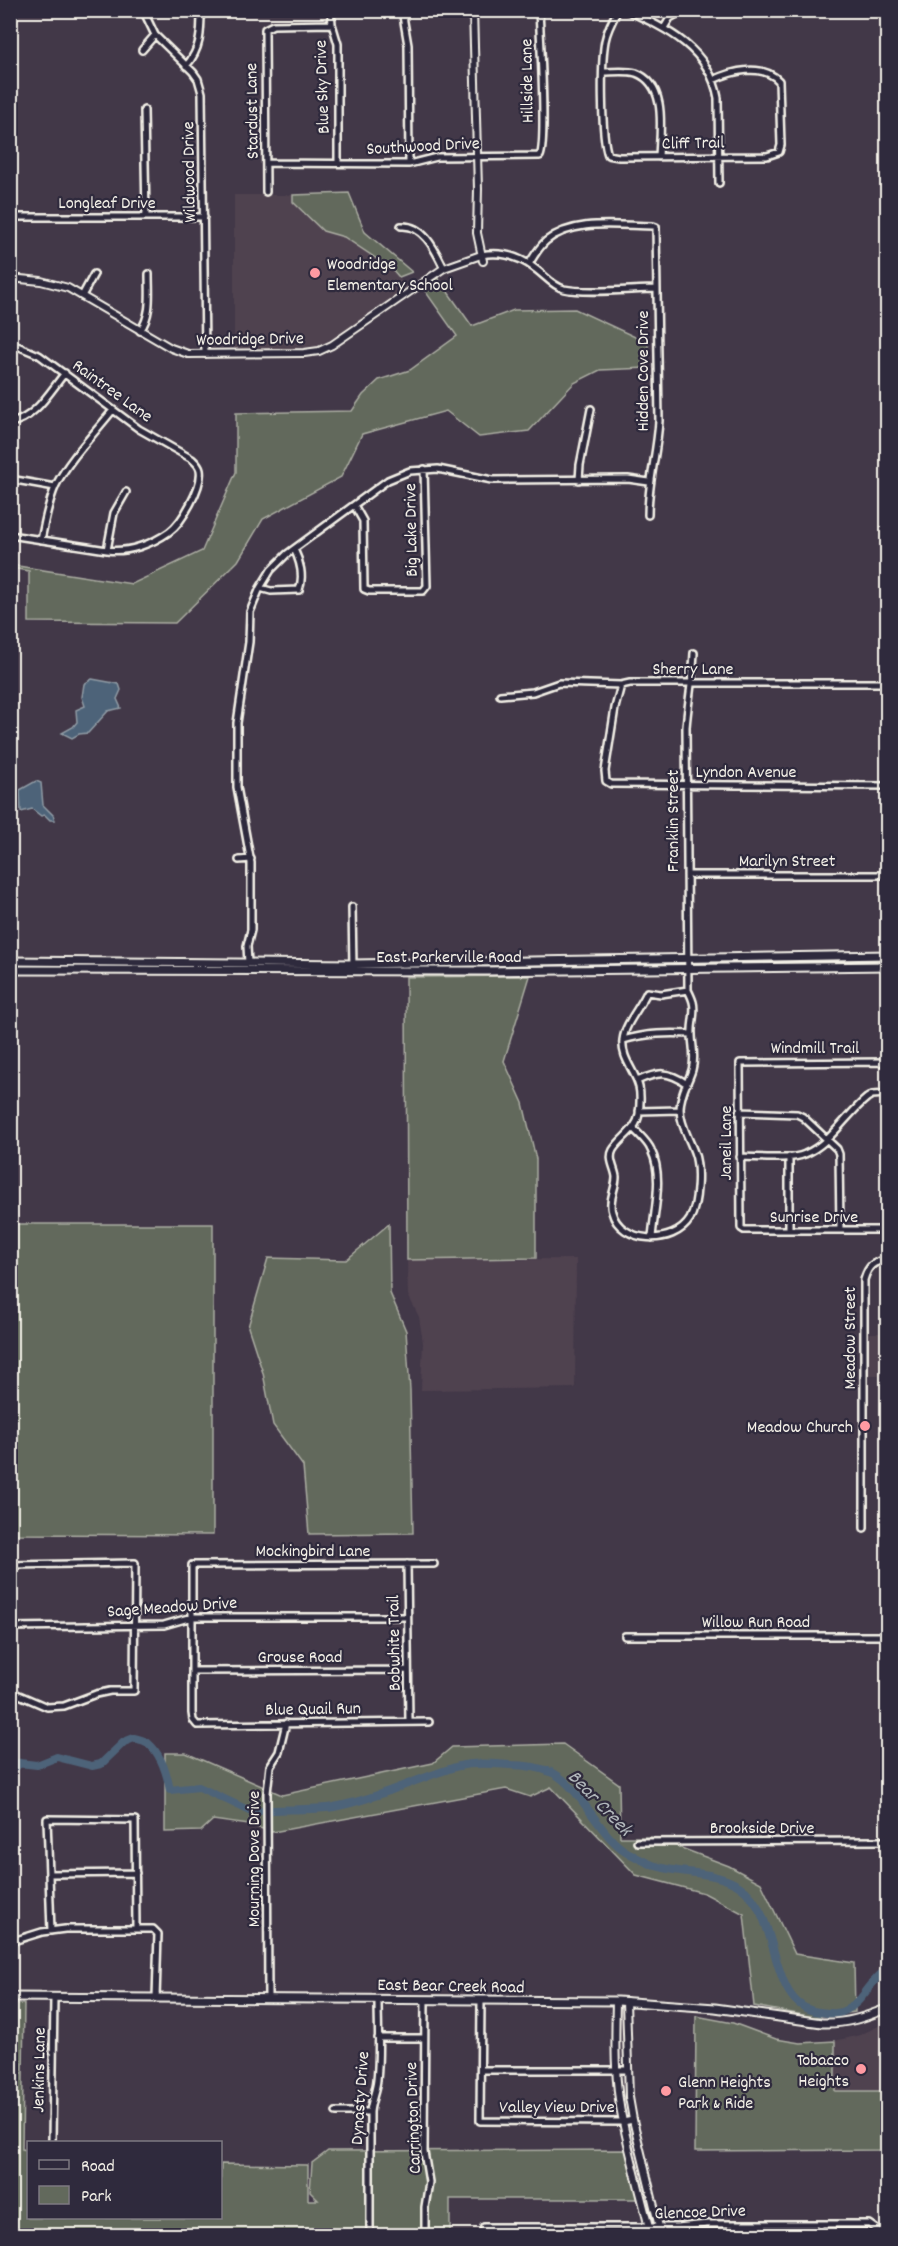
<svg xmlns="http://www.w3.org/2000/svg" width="898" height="2246" viewBox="0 0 898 2246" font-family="Dekko,sans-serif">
<rect width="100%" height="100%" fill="#423848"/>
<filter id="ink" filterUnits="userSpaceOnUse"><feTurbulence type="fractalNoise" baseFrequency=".0167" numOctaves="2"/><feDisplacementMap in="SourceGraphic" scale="12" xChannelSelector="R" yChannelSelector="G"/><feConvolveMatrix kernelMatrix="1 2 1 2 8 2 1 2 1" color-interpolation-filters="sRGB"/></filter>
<g filter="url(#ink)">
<path fill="#504250" d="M234,195H293V202L323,231L344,237L392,270L407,287L335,337L317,346L294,348H234Z
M576,1259L575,1388L421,1390L423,1343L419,1317L408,1295L407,1260Z
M868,1333H887V1375H868Z
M887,2022V2091H835V2041L860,2035Z"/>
<path fill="#62695c" stroke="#abada2" stroke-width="1.5" d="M349,193L365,232L412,272L399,277L392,269L344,237L323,231L293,202V195Z
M438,278L472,326L514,310L575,309L648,343L647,368L600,370L574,383L529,431L479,437L446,411L362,434L341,477L263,519L238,561L175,623L29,622V571L11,568V565L132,584L202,551L236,472V413L352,411L363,395L379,380L410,370L457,336L423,288Z
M530,976L504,1061L523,1103L536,1159V1258L407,1260L406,977Z
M11,1224H213V1535L11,1534Z
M389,1224L390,1293L406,1331L410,1390L413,1533L309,1534L303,1466L273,1425L263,1373L248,1327L268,1258L346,1260Z
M563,1744L619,1784L620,1837H652L729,1866L761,1883L795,1954L854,1963L855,2012L814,2017L754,2006L744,1914L704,1893L636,1875L551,1787L530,1797L506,1789L273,1832L249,1825L213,1820L201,1831L165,1832V1753H186L282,1795L433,1763L452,1747Z
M11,2004H24L22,2149L28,2150V2218H220L221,2164L308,2165V2200H318L310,2192L312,2163L328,2151L627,2150L639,2199H450V2235L11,2236Z
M696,2016L733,2023L776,2039L800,2043L835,2041V2091H887V2150L695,2151Z"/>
<path fill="#4e6379" stroke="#909ca5" stroke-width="1.5" d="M92,679L119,684L121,690L117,699L121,708L108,711L88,733L79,734L72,738L62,733L73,727L77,722L76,710L85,706L82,697L84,684Z
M36,781L41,783L43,805L53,815L55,820H50L45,815L41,816L32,809L21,812L20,790Z
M15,792L16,816L11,819V796Z"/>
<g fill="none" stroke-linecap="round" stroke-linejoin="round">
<path stroke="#4e6379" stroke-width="8" d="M10,1762L37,1765L57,1757L92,1766L101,1764L124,1742L134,1738C138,1739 144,1740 148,1743C161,1754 167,1774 170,1790L199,1787L248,1810L260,1811
M10,1772L20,1763
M271,1810C291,1809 314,1810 334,1807C377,1799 417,1778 459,1766C475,1762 493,1764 509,1765C523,1765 540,1767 553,1773C580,1786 599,1836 627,1852C636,1857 646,1863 656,1866C683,1875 713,1870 739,1886C784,1915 765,2007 820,2012C829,2013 838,2015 846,2010C864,2002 870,1979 888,1969"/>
<defs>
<path id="minor" d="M143,10L155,35L193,72L198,79L202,93L205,354
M331,10L332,24L338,44V163
M402,10L408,45L409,164
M618,10C612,21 607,30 605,41C601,63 601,136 608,155L619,157L767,156L779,152L781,145L779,81C762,63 732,71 713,80
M626,10C667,29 709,48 718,98L719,183
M664,28L670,18L684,10
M142,50L155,35
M186,66C201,49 201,32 201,10
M603,72C613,72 626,70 636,73C668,85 660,130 659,157
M144,110L146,216
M266,163L409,164L437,157L540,156C547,142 540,34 539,10
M266,192L265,29L273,25L332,24
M10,217H204
M401,226C424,224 436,252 444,268
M481,255C502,251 521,257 537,270C546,277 553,286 564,289C585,294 634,289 657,289
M529,264C534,256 539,247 546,241C574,218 619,226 653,226L656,227L659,421C657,453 648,483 648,515
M82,296L94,274
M140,331C152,314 149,295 149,274
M10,343L39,355L139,429L192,459C195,462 199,465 200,470C203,486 182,523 169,532C152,544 128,553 107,550L10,535
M10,423C35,419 50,391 65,373
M10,479L55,487
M579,480L580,465L591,409
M354,505L363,521L364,589L369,591H423L427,586L424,469
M41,540C45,522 48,502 56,485C70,458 94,434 113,410
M107,550L114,513L126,492
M260,588L271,591L299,590C304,577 300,561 294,549
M621,685L615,708L605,771L606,781L611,784L888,786
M500,695L533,692L559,683L621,685L630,683H888
M239,860L251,859
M687,875H888
M352,907L353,967
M248,963L247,946L251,930V863L237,787V723L249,642L250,612L260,588L271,570L287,554L388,480L410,471L438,469L492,480L628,479L649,482
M688,990C690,994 692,998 693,1002C696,1012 691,1024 692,1034C692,1046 696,1057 692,1070C688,1083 680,1094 680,1109C680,1124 689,1138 694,1152C700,1167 698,1204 690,1219C674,1246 620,1244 612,1212C608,1200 616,1189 616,1177C615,1168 608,1159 613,1150C621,1137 637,1130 639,1114C640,1106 641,1095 639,1087C635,1070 621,1059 623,1040C625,1023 640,1008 647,992L661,994Z
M688,990L686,727C688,702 693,678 694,653
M623,1040C647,1033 668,1033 692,1034
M888,1065L887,1062L740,1063L741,1228L744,1230H888
M637,1081C658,1072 667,1070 687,1084
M639,1111L680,1110
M739,1112L797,1114L803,1117L837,1149L839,1154L840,1230
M633,1128C639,1135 648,1142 651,1150C664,1176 654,1210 652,1238
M740,1157C758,1157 789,1161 805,1154C830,1144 846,1115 867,1098L872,1095L888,1094
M789,1157V1230
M864,1528V1280C868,1266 873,1261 888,1260
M407,1564L409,1722
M10,1565L135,1563L134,1691H110L96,1694L64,1706L47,1707L10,1691
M10,1627L164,1625L192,1617H407
M625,1636H888
M192,1671L408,1670
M429,1722L197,1725L193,1720L192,1713V1565L434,1564
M637,1842L888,1841
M49,1874L136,1873
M51,1931L47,1819L135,1820L136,1928
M10,1942L42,1932L65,1929H153L158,1934L156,1998
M268,1999L267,1793L270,1766L279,1752L286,1723
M481,2000L480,2121L623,2122L633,2120
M378,2038H424
M481,2070H627
M336,2112H370
M52,2142L54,1997
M820,2224V2236
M370,2236V2112C371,2101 376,2091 377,2080C380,2054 378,2026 378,1999
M425,2236V2207L429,2182L424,2152L425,2000
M484,2236V2227H677L708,2224H869L879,2231"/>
<path id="tertiary" d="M473,10L478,189L477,233L483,261
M10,278L41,281L68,288L171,348L188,354L304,353L319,351L332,345L444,268L481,255
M616,2001C615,2041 614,2082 623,2122C631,2160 642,2198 651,2236
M626,2001L629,2097L633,2120L659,2227L658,2236"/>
<path id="secondary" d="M10,961L353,964L888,955
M10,970L486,971L888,966
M10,1997L618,2001L715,2008L822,2023C846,2024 866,2017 888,2008"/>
</defs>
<use href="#minor" stroke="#f4f1e8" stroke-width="10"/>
<use href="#tertiary" stroke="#f4f1e8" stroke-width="10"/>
<use href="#secondary" stroke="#f4f1e8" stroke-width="11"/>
<use href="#minor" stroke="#2f2a3d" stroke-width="5"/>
<use href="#tertiary" stroke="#2f2a3d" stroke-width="6"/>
<use href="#secondary" stroke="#2f2a3d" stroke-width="7"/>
</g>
</g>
<g fill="#ff9aa2" stroke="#2f2a3d" stroke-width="2">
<circle cx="315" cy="273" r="6"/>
<circle cx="865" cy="1426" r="6"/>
<circle cx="861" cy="2069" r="6"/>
<circle cx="666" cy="2091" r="6"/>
</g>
<g text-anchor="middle" stroke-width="4.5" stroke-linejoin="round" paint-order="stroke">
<g font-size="18" fill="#f4f1e8" stroke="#2f2a3d">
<text transform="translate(526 81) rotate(-91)" y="6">Hillside Lane</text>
<text transform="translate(321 87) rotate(-92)" y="6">Blue Sky Drive</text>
<text transform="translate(251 111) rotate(-91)" y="6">Stardust Lane</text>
<text transform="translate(693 142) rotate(-1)" y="6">Cliff Trail</text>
<text transform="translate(423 145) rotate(-3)" y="6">Southwood Drive</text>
<text transform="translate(188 172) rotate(-91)" y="6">Wildwood Drive</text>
<text x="107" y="208">Longleaf Drive</text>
<text transform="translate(250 338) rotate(-1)" y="6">Woodridge Drive</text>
<text transform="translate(642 371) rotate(-90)" y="6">Hidden Cove Drive</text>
<text transform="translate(113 390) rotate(36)" y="6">Raintree Lane</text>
<text transform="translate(410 530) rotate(-91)" y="6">Big Lake Drive</text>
<text x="693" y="674">Sherry Lane</text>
<text x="746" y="777">Lyndon Avenue</text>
<text transform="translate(672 821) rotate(-90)" y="6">Franklin Street</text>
<text x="787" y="866">Marilyn Street</text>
<text x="449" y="962">East Parkerville Road</text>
<text x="815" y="1053">Windmill Trail</text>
<text transform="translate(725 1143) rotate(-90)" y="6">Janeil Lane</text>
<text x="814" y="1222">Sunrise Drive</text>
<text transform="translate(849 1338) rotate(-90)" y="6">Meadow Street</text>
<text x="313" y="1556">Mockingbird Lane</text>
<text transform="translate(172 1606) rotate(-4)" y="6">Sage Meadow Drive</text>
<text x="756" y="1627">Willow Run Road</text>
<text transform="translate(393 1643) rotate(-91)" y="6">Bobwhite Trail</text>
<text x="300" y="1662">Grouse Road</text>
<text transform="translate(313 1708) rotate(-1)" y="6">Blue Quail Run</text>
<text x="762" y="1833">Brookside Drive</text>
<text transform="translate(253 1859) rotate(-90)" y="6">Mourning Dove Drive</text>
<text transform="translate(451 1985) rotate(1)" y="6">East Bear Creek Road</text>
<text transform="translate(38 2070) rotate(-89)" y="6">Jenkins Lane</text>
<text transform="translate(359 2098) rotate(-86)" y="6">Dynasty Drive</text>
<text x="557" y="2112">Valley View Drive</text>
<text transform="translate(412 2118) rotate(-92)" y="6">Carrington Drive</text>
<text transform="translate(700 2211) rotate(-2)" y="6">Glencoe Drive</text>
</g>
<g font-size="18" fill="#f4f1e8" stroke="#2f2a3d" text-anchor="start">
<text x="327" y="269">Woodridge<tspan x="327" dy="21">Elementary School</tspan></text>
<text x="853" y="1432" text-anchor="end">Meadow Church</text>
<text x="849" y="2065" text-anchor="end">Tobacco<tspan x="849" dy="21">Heights</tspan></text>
<text x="678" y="2087">Glenn Heights<tspan x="678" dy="21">Park &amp; Ride</tspan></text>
</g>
<g font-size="20" font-style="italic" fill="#b2b8bc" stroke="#2f2a3d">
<text transform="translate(601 1802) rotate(46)" y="7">Bear Creek</text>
</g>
</g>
<rect width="898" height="2246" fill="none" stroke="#2f2a3d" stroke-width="36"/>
<rect x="18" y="18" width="862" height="2210" fill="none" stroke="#f4f1e8" stroke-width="2" filter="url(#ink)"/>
<rect x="27" y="2141" width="195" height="78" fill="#2f2a3d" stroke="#7e7a81" stroke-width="1.5"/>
<rect x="39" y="2160" width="30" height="9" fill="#2f2a3d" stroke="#7e7a81" stroke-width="1.5"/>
<text x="81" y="2171" font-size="18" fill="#f4f1e8">Road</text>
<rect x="39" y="2186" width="30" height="18" fill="#62695c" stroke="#7e7a81" stroke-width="1.5"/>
<text x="81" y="2201" font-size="18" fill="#f4f1e8">Park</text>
</svg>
